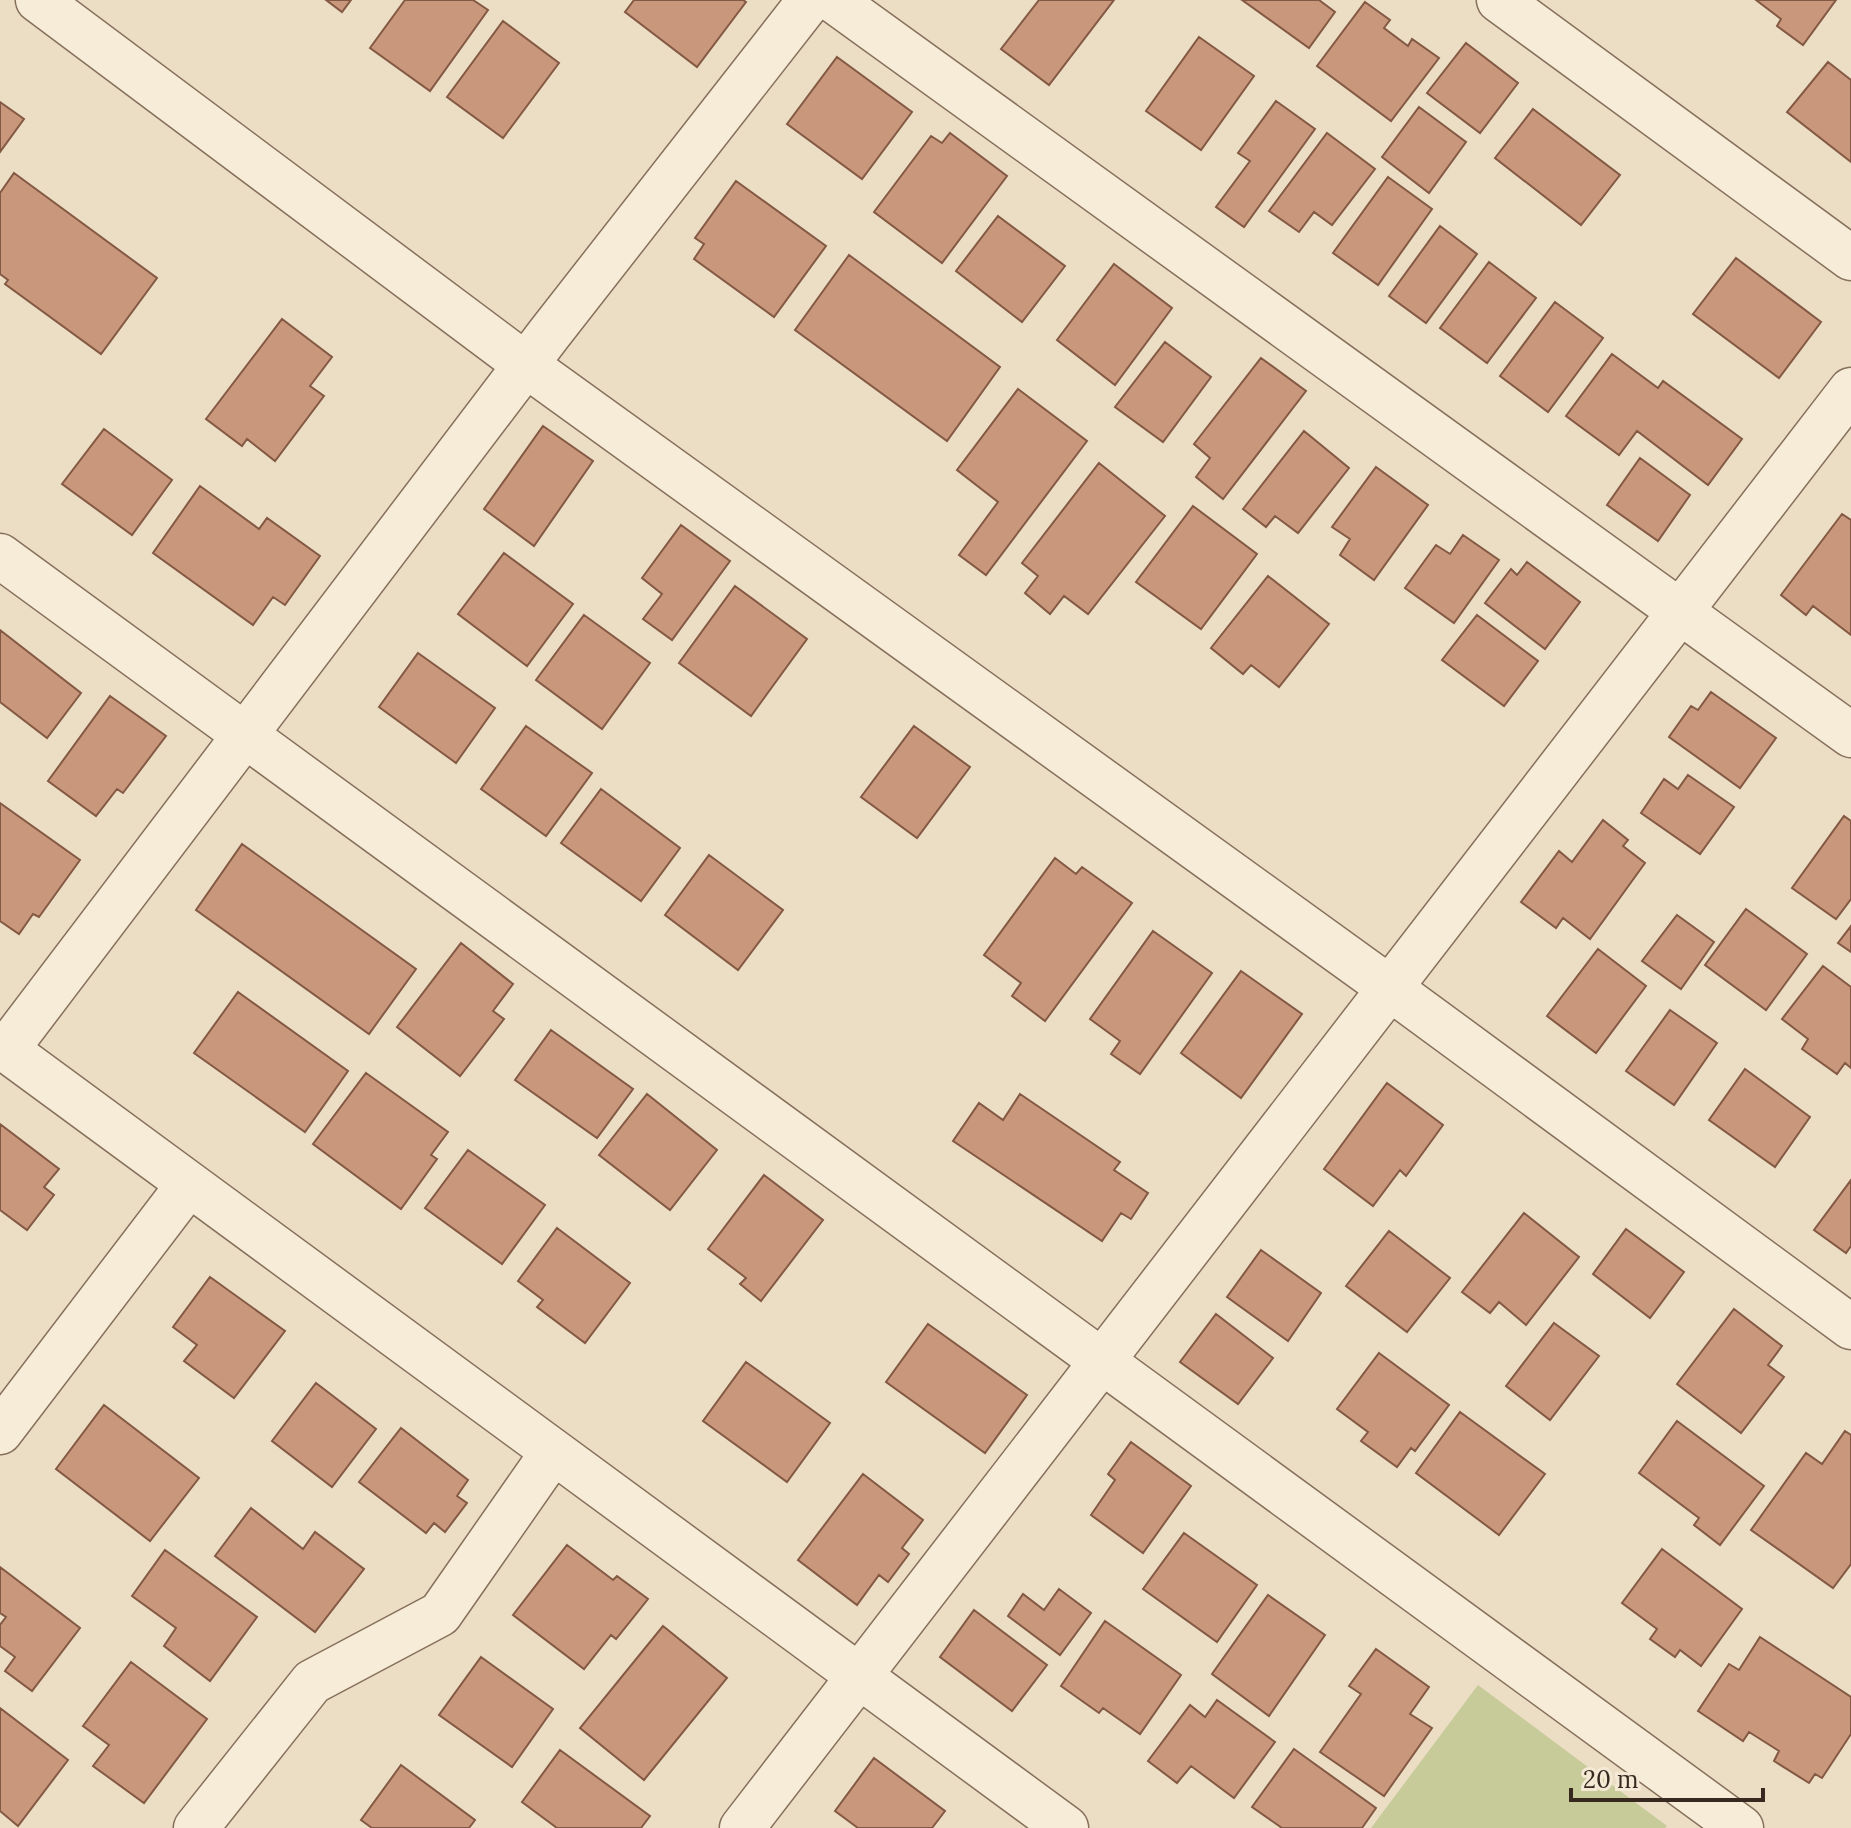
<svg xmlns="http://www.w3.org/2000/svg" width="1851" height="1828" viewBox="0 0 1851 1828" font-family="Lora,serif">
<rect width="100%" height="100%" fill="#ecdec5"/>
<path fill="#c7ca99" d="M1478,1685L1667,1826L1665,1828H1371Z"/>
<path fill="#c9987c" stroke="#845943" stroke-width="2" d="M326,0H351L342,12Z
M405,0H473L488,10L430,91L370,48Z
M634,0H743L746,2L697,67L625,12Z
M1039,0H1114L1049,85L1001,49Z
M1242,0H1319L1335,12L1309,48Z
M1756,0H1836L1803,45L1777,26L1781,19Z
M1365,2L1390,20L1384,28L1408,46L1412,39L1439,58L1391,121L1317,66Z
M503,21L559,63L503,138L447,97Z
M1199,37L1254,76L1201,150L1146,111Z
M1466,43L1518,83L1480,133L1427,93Z
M837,57L912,112L862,179L787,124Z
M1828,62L1851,80V162L1787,112Z
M1276,101L1315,129L1244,227L1216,207L1250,161L1238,153Z
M0,102L24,119L0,152Z
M1419,107L1466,142L1429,193L1382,157Z
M1533,109L1620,175L1581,225L1495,158Z
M950,133L1007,176L942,263L874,212L931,136L942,143Z
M1327,133L1375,169L1332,225L1314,212L1299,232L1269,211Z
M14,173L157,278L101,354L5,284L8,280L0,274V193Z
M1388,177L1432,209L1378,285L1333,253Z
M736,181L826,246L774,317L694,259L704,244L695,238Z
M998,216L1065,266L1022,322L956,271Z
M1440,226L1477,254L1426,323L1389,296Z
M849,255L1000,367L947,441L795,330Z
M1736,258L1821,322L1779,378L1693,314Z
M1489,262L1536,298L1487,363L1440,328Z
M1114,264L1172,308L1115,385L1057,340Z
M1555,302L1603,338L1548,412L1500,376Z
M282,319L332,357L310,386L324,396L275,461L247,439L242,446L206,419Z
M1165,342L1211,377L1163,442L1115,407Z
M1612,354L1658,388L1663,381L1742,439L1708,485L1637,431L1619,455L1566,416Z
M1261,358L1306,391L1223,499L1196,477L1210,458L1194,444Z
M1018,389L1087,441L986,575L959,555L998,502L957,470Z
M543,426L593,461L534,546L484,509Z
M104,429L172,480L132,535L62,484Z
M1304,431L1349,468L1298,533L1275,516L1266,527L1243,509Z
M1640,458L1690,495L1658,541L1607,505Z
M1099,463L1165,516L1088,614L1064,596L1050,614L1025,593L1038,576L1022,563Z
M1376,467L1428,505L1374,580L1340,555L1350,539L1332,527Z
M200,486L259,529L267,518L320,556L285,605L273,597L253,625L153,553Z
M1193,506L1257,554L1201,629L1136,582Z
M1842,514L1851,520V635L1813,606L1806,615L1781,595Z
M681,525L730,561L672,640L643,619L662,594L642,578Z
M1463,535L1499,560L1454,623L1405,588L1436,545L1450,554Z
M504,553L573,604L527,666L458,614Z
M1527,562L1580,602L1545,649L1485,603L1511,569L1517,575Z
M1268,576L1329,624L1279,687L1251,665L1243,674L1211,648Z
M735,586L807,639L751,716L679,663Z
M584,615L650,663L602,729L536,680Z
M1477,615L1538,661L1504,706L1442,660Z
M0,630L81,693L47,738L0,702Z
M418,653L495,708L456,763L379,707Z
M1711,692L1776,738L1740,788L1669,737L1691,706L1698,710Z
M110,696L166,736L123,793L117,789L96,816L48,781Z
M526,726L592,773L546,836L481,789Z
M914,726L970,767L917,838L861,797Z
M1688,775L1734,807L1700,854L1641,813L1664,779L1678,789Z
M601,789L680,848L641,901L561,843Z
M0,803L80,860L39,917L33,914L19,934L0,921Z
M1844,816L1851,821V899L1836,919L1792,888Z
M1603,820L1628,840L1623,846L1645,863L1590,939L1563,918L1556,928L1521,902L1559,851L1572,862Z
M242,844L416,969L369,1034L196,910Z
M709,855L783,910L738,970L665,915Z
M1055,858L1076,874L1082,867L1132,903L1045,1021L1012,996L1021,983L984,955Z
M1746,909L1807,954L1766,1010L1705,965Z
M1677,915L1714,942L1681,989L1642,961Z
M1851,926V952L1838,943Z
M1153,931L1212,973L1140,1074L1111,1054L1120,1041L1090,1019Z
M461,943L513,984L493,1011L504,1019L460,1076L397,1027Z
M1598,949L1646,986L1596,1053L1547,1016Z
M1823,966L1851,987V1068L1845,1063L1837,1074L1802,1049L1808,1039L1782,1019Z
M1241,971L1302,1014L1241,1098L1181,1053Z
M238,992L348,1071L305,1132L194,1053Z
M1670,1010L1717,1043L1674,1105L1626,1071Z
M551,1030L633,1089L597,1138L515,1080Z
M1745,1069L1810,1117L1775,1167L1709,1120Z
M366,1073L448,1132L431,1155L437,1159L401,1209L313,1144Z
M1387,1083L1443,1125L1406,1176L1400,1170L1373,1206L1324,1169Z
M647,1094L717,1150L670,1210L599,1155Z
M1020,1094L1120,1162L1114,1170L1148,1193L1131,1219L1121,1213L1102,1241L953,1141L979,1103L1003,1120Z
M0,1124L59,1169L44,1187L54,1195L27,1230L0,1210Z
M468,1150L545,1205L502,1264L425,1208Z
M764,1175L823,1220L761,1301L740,1284L746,1278L708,1249Z
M1851,1180V1246L1846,1253L1814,1230Z
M1524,1213L1579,1257L1526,1325L1499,1302L1490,1313L1462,1292Z
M557,1228L630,1283L585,1343L537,1307L543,1300L518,1281Z
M1626,1229L1684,1272L1650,1318L1593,1274Z
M1389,1231L1450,1278L1407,1332L1346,1286Z
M1261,1250L1321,1293L1288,1341L1227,1297Z
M210,1277L285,1331L234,1398L184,1361L197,1345L173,1327Z
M1734,1309L1782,1346L1768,1365L1784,1377L1741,1433L1677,1384Z
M1216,1314L1273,1358L1238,1404L1180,1362Z
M1554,1323L1599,1356L1550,1420L1506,1386Z
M928,1324L1027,1395L985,1453L886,1382Z
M1379,1353L1449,1405L1415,1451L1411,1448L1397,1467L1361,1441L1368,1432L1337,1409Z
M746,1362L830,1423L787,1482L703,1421Z
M316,1383L376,1429L332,1487L272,1441Z
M104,1405L199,1478L150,1541L56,1469Z
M1460,1412L1545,1474L1499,1535L1416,1473Z
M1677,1421L1764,1486L1720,1545L1694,1525L1699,1518L1639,1473Z
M401,1428L468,1480L457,1496L467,1503L445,1532L434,1523L426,1533L359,1482Z
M1845,1431L1851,1435V1564L1833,1588L1751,1530L1806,1453L1822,1464Z
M1131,1442L1191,1486L1143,1553L1091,1515L1115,1480L1108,1474Z
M863,1474L923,1520L902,1548L909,1554L888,1582L879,1575L857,1605L798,1560Z
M251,1508L303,1549L315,1532L364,1569L315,1632L215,1556Z
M1184,1533L1257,1585L1217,1642L1143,1589Z
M567,1545L613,1580L617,1576L648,1599L616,1639L611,1635L584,1669L513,1615Z
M1662,1549L1742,1609L1701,1666L1680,1650L1675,1657L1650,1639L1657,1629L1622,1603Z
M165,1550L257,1617L210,1681L164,1646L176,1628L132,1596Z
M0,1567L80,1628L32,1691L5,1671L15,1657L0,1646V1625L6,1617L0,1613Z
M1059,1589L1091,1613L1060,1655L1008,1616L1023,1594L1044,1610Z
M1268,1595L1325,1635L1269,1716L1212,1674Z
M974,1610L1047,1665L1012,1711L940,1657Z
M1105,1621L1181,1675L1140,1734L1103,1708L1099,1713L1061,1686Z
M663,1626L727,1678L644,1780L580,1728Z
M1760,1637L1851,1697V1734L1822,1778L1815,1774L1809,1783L1774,1761L1779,1751L1749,1732L1743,1741L1698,1711L1729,1664L1739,1670Z
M1376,1649L1429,1687L1410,1714L1432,1728L1384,1796L1320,1752L1361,1694L1349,1686Z
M481,1657L553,1709L512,1767L439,1715Z
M131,1662L207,1719L144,1803L93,1766L109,1745L83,1726Z
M1217,1700L1275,1742L1234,1798L1191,1766L1177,1783L1148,1761L1190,1705L1205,1717Z
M0,1708L68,1760L18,1826L0,1811Z
M1294,1749L1376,1808L1362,1828H1282L1252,1807Z
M560,1750L650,1816L641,1828H557L522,1802Z
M874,1758L945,1811L932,1828H858L835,1811Z
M401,1765L475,1820L469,1828H372L361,1820Z"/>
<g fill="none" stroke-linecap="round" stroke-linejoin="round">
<defs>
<path id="minor" d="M38,0L526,365L1391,989L1851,1327
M833,0L1851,735
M1499,0L1851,258
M0,556L1741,1828
M0,1045L1066,1828
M6,1050L549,334L810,0
M0,1432L189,1184
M196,1828L312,1682L440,1614L553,1452
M742,1828L1851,390"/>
</defs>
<use href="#minor" stroke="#86705c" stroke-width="47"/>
<use href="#minor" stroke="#f7ecd8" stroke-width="44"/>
</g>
<path d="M1571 1788v12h192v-12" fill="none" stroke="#37291f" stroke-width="4"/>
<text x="1583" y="1788" font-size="24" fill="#37291f" stroke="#f4e9d4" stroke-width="6" paint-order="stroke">20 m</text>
</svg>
